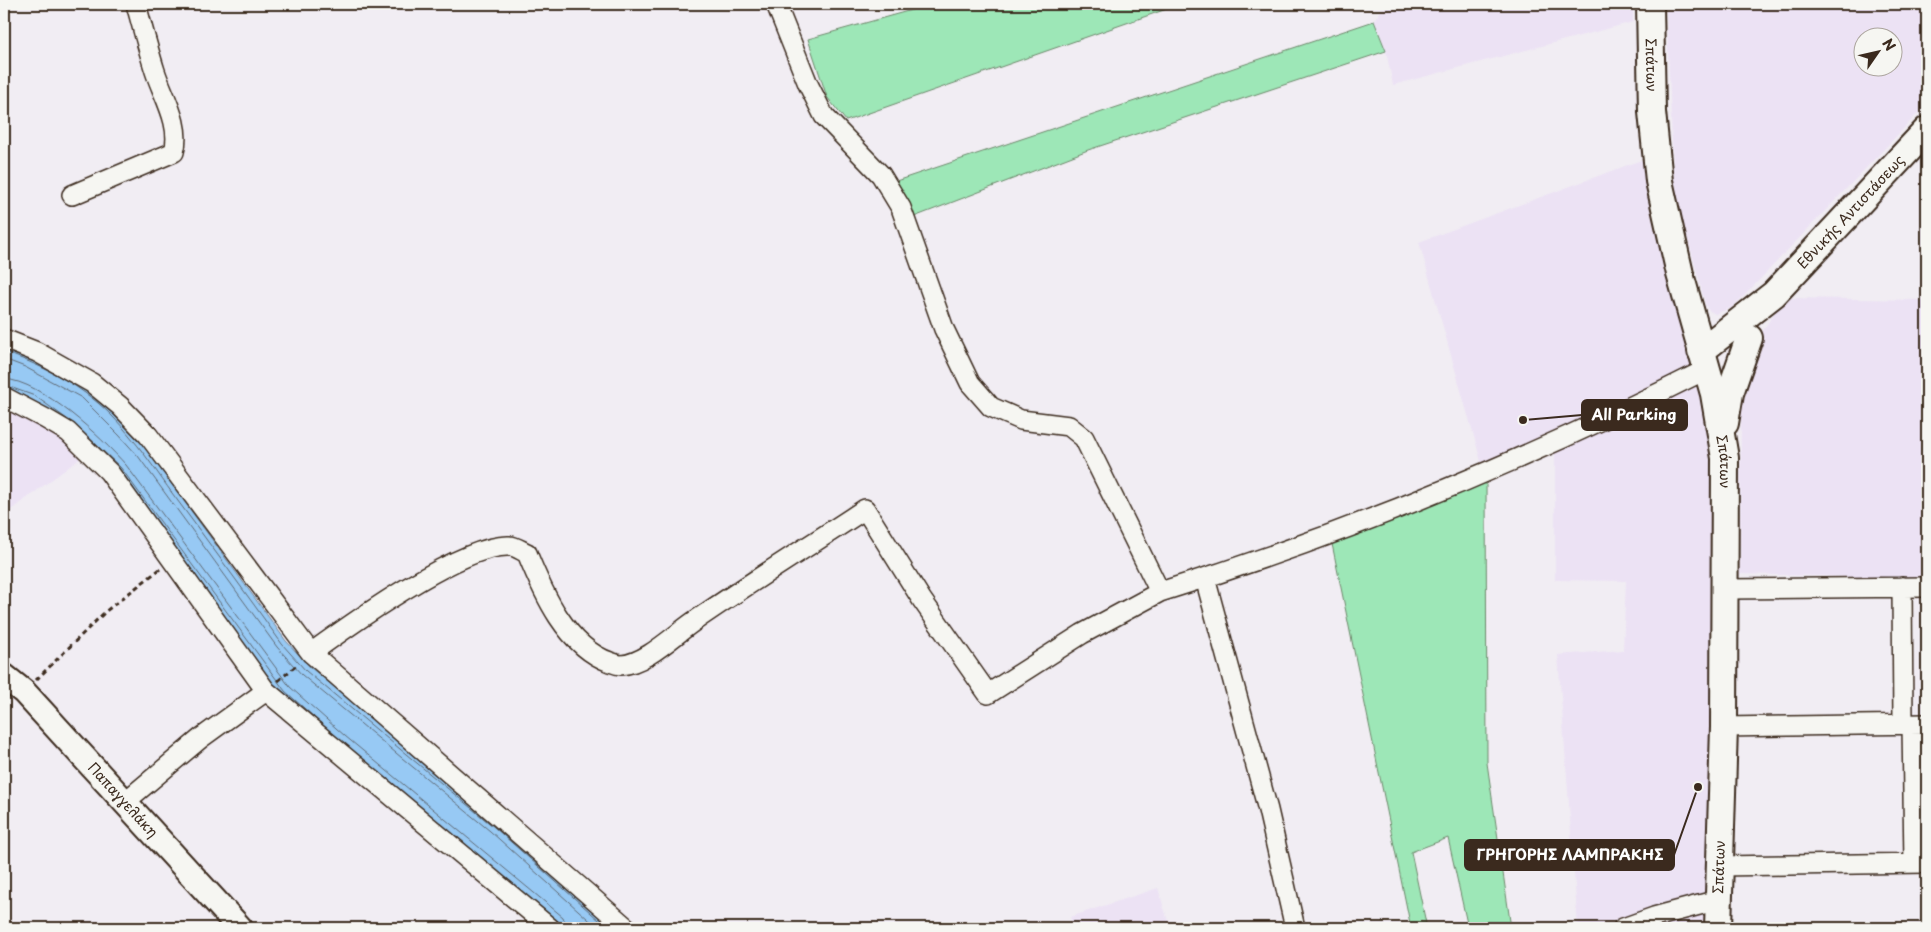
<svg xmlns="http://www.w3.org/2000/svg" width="1931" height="932" viewBox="0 0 1931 932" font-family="'Playpen Sans',sans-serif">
<rect width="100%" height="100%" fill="#f1edf3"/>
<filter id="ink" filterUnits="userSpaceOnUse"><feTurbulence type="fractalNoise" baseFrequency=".02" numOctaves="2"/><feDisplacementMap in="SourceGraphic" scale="10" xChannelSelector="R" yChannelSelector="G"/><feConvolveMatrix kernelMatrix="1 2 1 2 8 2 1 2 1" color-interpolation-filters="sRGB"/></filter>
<g filter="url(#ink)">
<path fill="#ece2f4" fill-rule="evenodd" d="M1399,4H1633V22L1393,85L1386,51L1374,21L1382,9Z
M1666,4H1927V104L1743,297L1731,308L1715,314L1708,310L1705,303L1674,187ZM1864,38H1894V68H1864Z
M1644,159L1724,463L1707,928H1578L1558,655L1623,650L1626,581L1555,580V452L1486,479L1419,242Z
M1784,298L1927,300V579L1740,574L1741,391L1751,349Z
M4,403L28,415L85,455L4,515Z
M1158,888L1170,928H1074L1070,917Z"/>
<path fill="#9de7b7" stroke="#6c886a" d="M933,4H1181L846,121L827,97L808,39Z
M1374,21L1386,51L1088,150L914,217L896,181Z
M1486,479L1487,763L1511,928H1468L1448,838L1411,852L1427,928H1411L1331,539Z"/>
<path fill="#97c9f4" stroke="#72899e" d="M4,347L64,374L104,403L128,427L146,449L286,641L310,667L497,823L615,928H558L282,695L64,423L33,401L4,390Z"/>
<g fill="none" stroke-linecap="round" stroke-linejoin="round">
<path stroke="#606a74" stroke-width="1" d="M4,352C32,362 61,375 85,393C121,418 147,458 172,493C209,543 246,593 282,644L306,671L494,827L608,928
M4,359L25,367L82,398L119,435L138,456L277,647L302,675L490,831L598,928
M4,379C42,381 101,437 126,465L290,687L345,736L563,917L567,928
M4,385L35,396L67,419
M81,430L121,468L285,691L314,717"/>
<defs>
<path id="minor" d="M72,195L174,152C182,125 163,96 155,71C148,49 142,26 136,4
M4,339L37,352L92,383L120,406L148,435L311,653L627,928
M4,397L46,419L68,432L109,472L266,691L550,928
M1205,578L1268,810L1295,928
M1902,587L1903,724
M1726,589L1927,587
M1160,592C1348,534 1531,458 1707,369
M311,653C351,624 463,543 510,546C515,546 522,551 527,553C543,593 567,647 610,662C614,663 618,665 621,665C646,664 676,633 696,620C751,582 809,546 865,509L922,600L988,694L1082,634L1160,592L1084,438L1069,426L1021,420L991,407L970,383L944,329L901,208L881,175L824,116L808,84L776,4
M1912,724L1914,863
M1724,727L1927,724
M126,801L201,738L266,691
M1719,866L1927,863
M1623,928L1654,917L1718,900"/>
<g id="tertiary">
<path id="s1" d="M4,676L24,692L240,928"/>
</g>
<g id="secondary">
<path id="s2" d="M1650,4L1652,112L1659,181L1680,274L1714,394L1725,458L1724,727L1718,928"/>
<path id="s3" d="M1701,351L1774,294L1927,130"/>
<path d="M1725,423L1730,393L1749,338"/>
</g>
</defs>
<use href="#minor" stroke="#3b2a1e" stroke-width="22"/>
<use href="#tertiary" stroke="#3b2a1e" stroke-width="28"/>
<use href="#secondary" stroke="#3b2a1e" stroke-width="30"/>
<path stroke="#3b2a1e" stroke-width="3" stroke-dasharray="5 4" stroke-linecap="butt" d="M36,680L106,611L160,569
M278,681L298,664"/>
<use href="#minor" stroke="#f6f6f2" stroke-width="19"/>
<use href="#tertiary" stroke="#f6f6f2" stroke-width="24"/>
<use href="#secondary" stroke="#f6f6f2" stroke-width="26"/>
</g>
</g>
<g text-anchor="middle" stroke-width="4.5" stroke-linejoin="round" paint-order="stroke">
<g font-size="14" fill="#3b2a1e" stroke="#f6f6f2">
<text dy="5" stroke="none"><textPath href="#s2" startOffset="61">Σπάτων</textPath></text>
<text dy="5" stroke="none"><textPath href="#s3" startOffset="205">Εθνικής Αντιστάσεως</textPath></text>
<text dy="5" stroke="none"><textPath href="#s2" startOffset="466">Σπάτων</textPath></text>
<text dy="5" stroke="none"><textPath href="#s1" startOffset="172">Παπαγγελάκη</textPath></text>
<text transform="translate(1719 867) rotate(-88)" y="5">Σπάτων</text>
</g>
</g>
<path fill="none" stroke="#3b2a1e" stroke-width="2" d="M1523 420L1582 415M1698 787L1674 855"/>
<g fill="#3b2a1e" stroke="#f6f6f2" stroke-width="2">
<circle cx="1523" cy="420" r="5"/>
<circle cx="1698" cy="787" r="5"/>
</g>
<g fill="#3b2a1e" stroke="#3b2a1e" stroke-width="2">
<rect x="1582" y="400" width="105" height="30" rx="5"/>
<rect x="1465" y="840" width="209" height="30" rx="5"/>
</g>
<g font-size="15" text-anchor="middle" font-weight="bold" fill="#fff">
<text x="1634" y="420">All Parking</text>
<text x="1570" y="860">ΓΡΗΓΟΡΗΣ ΛΑΜΠΡΑΚΗΣ</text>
</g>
<rect width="1931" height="932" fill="none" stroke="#f6f6f2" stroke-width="20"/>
<rect x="10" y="10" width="1911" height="912" fill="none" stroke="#3b2a1e" stroke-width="2" filter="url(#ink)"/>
<g transform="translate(1878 52) rotate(56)"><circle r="24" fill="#f6f6f2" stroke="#aba49d"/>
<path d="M0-4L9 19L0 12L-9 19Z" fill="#3b2a1e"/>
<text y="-8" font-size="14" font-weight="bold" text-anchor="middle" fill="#3b2a1e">N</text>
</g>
</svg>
